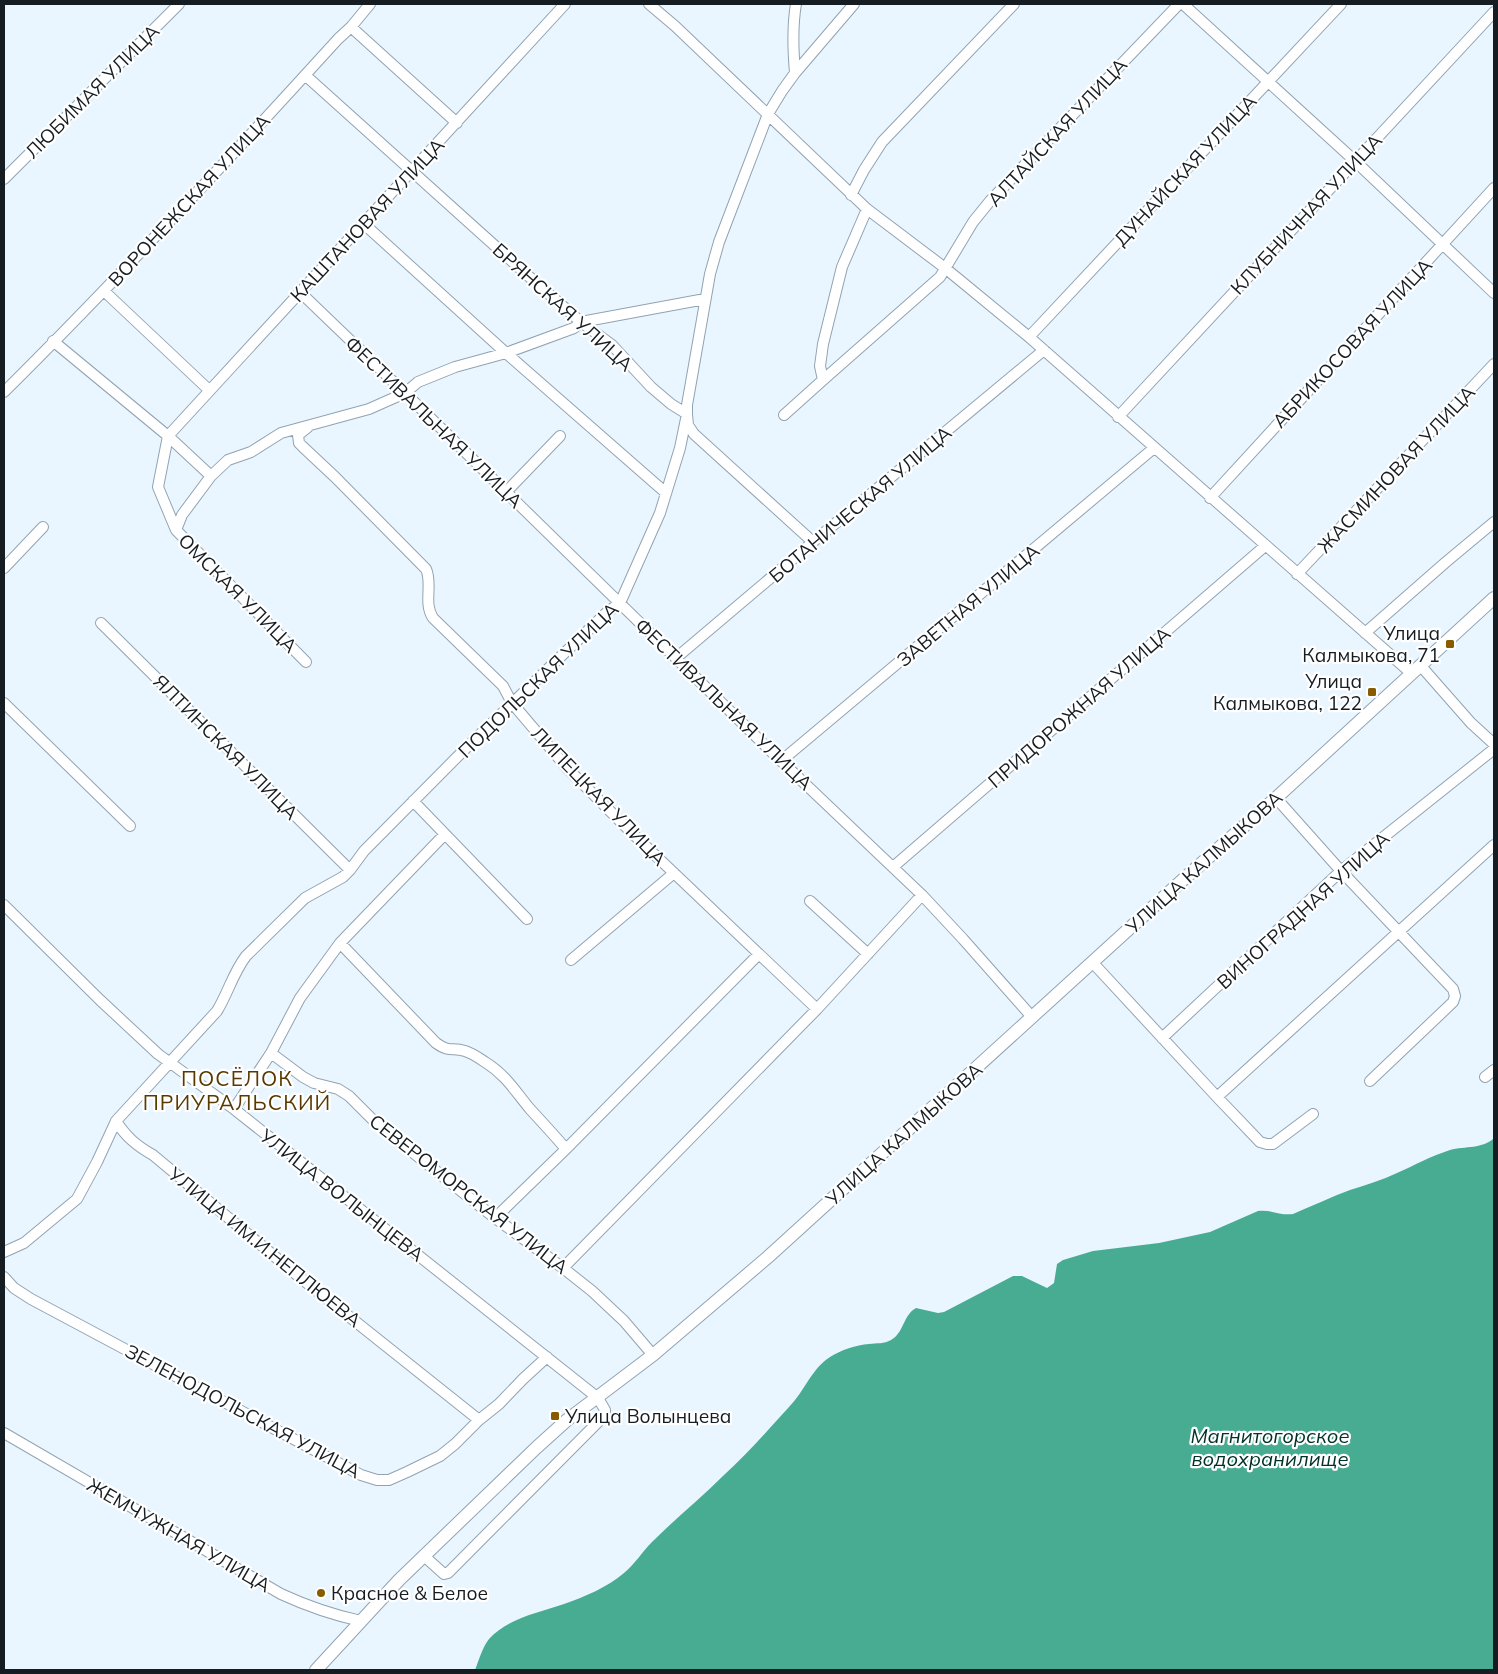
<svg xmlns="http://www.w3.org/2000/svg" width="1498" height="1674" viewBox="0 0 1498 1674" font-family="Mulish,sans-serif">
<rect width="100%" height="100%" fill="#eaf6ff"/>
<path fill="#48ac93" d="M1494,1138V1670H475C479,1660 482,1648 489,1639C508,1618 538,1613 564,1604C584,1597 608,1587 624,1573C635,1564 642,1552 652,1542C675,1519 701,1498 724,1475C747,1454 768,1430 789,1407C804,1392 812,1368 830,1357C841,1350 856,1345 869,1344C877,1343 884,1344 891,1340C904,1333 903,1315 916,1308L938,1313L944,1312L1013,1276H1022L1047,1288L1054,1283L1057,1264L1063,1260L1093,1251L1159,1243L1210,1232L1258,1211C1270,1209 1281,1216 1293,1214C1312,1206 1331,1197 1350,1190C1366,1185 1382,1180 1397,1173C1415,1165 1431,1156 1450,1150C1465,1146 1483,1149 1494,1138Z"/>
<g fill="none" stroke-linecap="round" stroke-linejoin="round">
<defs>
<path id="minor" d="M649,4L675,26L867,209L945,268L1029,337L1411,673
M1183,4L1355,161L1494,293
M351,27L457,123
M795,73C793,50 792,27 796,4
M305,75L534,281L581,322L612,345L651,387L671,404L687,414L688,425L694,434L813,542
M4,179L179,4
M851,195L864,170L882,142L1014,4
M867,209L842,267L823,344L820,366L823,380L940,277L973,222L990,201L1179,4
M364,224L506,353L666,493
M104,291L209,390
M301,293L405,393L781,761L922,895L963,939L1032,1017
M1029,337L1341,4
M53,341L168,436L211,476
M4,392C119,278 229,159 338,39L351,27L370,4
M784,415L823,380
M1118,417L1494,12
M308,427L298,435L299,443L303,447L335,477L426,569C433,584 423,603 433,618L503,686L512,703L568,769L633,834L759,954
M506,492L560,436
M1210,498L1494,188
M176,530L182,515L211,476L228,460L251,452L281,433L369,409L405,393L418,382L455,367L506,353L574,328L581,322L705,299
M4,568L43,527
M1297,574L1494,364
M101,623L350,870
M1365,633L1446,562L1494,522
M676,658L813,542L1044,350
M306,662L176,530L158,487L168,436L565,4
M1420,665L1471,723L1494,744
M4,703L130,826
M781,761L1154,448
M1276,798L1341,871L1453,989L1455,996L1453,1002L1370,1081
M413,801L527,919
M893,867L1265,546
M810,901L868,954
M4,905L100,1000L158,1054L234,1109L598,1398L605,1410V1415L448,1573L444,1574L424,1556
M340,943L436,1043C450,1053 452,1047 465,1051C472,1053 479,1058 485,1062C506,1075 515,1091 530,1109C542,1122 554,1135 566,1149
M571,960L674,873
M1093,963L1217,1097L1260,1142L1267,1144H1273L1313,1114
M1162,1038L1341,871L1494,749
M271,1053L303,1077L314,1083L338,1089L349,1096L376,1123L495,1218L563,1268L592,1291L624,1321L653,1355
M1485,1077L1494,1070
M1217,1097L1494,845
M234,1109L271,1053L300,998L340,943L445,834
M495,1218L566,1149L759,954L817,1009
M4,1252L24,1243L77,1199L97,1162L116,1121
M563,1268L817,1009L922,895
M4,1277L14,1288L31,1299L361,1475L377,1480H389L407,1472L440,1456L455,1444L479,1420L499,1404L523,1379L547,1357
M479,1420L297,1275L153,1155C137,1146 126,1137 116,1121L217,1011C228,993 233,973 246,956L305,898L343,877L350,870L364,851L469,745L606,613L620,603L660,513L680,448L687,414V405L710,274L719,242L768,114L782,91L795,73L854,4
M4,1433L281,1594C307,1606 333,1615 361,1621"/>
<path id="major" d="M316,1670L399,1580L536,1448L567,1420L653,1355L768,1257L1186,877L1276,798L1494,598"/>
</defs>
<use href="#minor" stroke="#91a3b1" stroke-width="12"/>
<use href="#major" stroke="#91a3b1" stroke-width="14"/>
<use href="#minor" stroke="#fff" stroke-width="10"/>
<use href="#major" stroke="#fff" stroke-width="12"/>
</g>
<g fill="#895b00" stroke="#fff" stroke-width="2">
<rect x="1445" y="639" width="10" height="10" rx="2.5"/>
<rect x="1367" y="687" width="10" height="10" rx="2.5"/>
<rect x="550" y="1411" width="10" height="10" rx="2.5"/>
<circle cx="321" cy="1593" r="5"/>
</g>
<g text-anchor="middle" stroke-width="4.5" stroke-linejoin="round" paint-order="stroke">
<g font-size="19" fill="#161d22" stroke="#fff">
<text transform="translate(92 91) rotate(-45)" y="7">ЛЮБИМАЯ УЛИЦА</text>
<text transform="translate(1057 132) rotate(-47)" y="7">АЛТАЙСКАЯ УЛИЦА</text>
<text transform="translate(1185 170) rotate(-47)" y="7">ДУНАЙСКАЯ УЛИЦА</text>
<text transform="translate(189 200) rotate(-47)" y="7">ВОРОНЕЖСКАЯ УЛИЦА</text>
<text transform="translate(1306 214) rotate(-47)" y="7">КЛУБНИЧНАЯ УЛИЦА</text>
<text transform="translate(367 220) rotate(-47)" y="7">КАШТАНОВАЯ УЛИЦА</text>
<text transform="translate(563 307) rotate(42)" y="7">БРЯНСКАЯ УЛИЦА</text>
<text transform="translate(1352 343) rotate(-47)" y="7">АБРИКОСОВАЯ УЛИЦА</text>
<text transform="translate(434 422) rotate(44)" y="7">ФЕСТИВАЛЬНАЯ УЛИЦА</text>
<text transform="translate(1396 469) rotate(-47)" y="7">ЖАСМИНОВАЯ УЛИЦА</text>
<text transform="translate(860 504) rotate(-40)" y="7">БОТАНИЧЕСКАЯ УЛИЦА</text>
<text transform="translate(238 593) rotate(45)" y="7">ОМСКАЯ УЛИЦА</text>
<text transform="translate(968 605) rotate(-40)" y="7">ЗАВЕТНАЯ УЛИЦА</text>
<text transform="translate(538 680) rotate(-44)" y="7">ПОДОЛЬСКАЯ УЛИЦА</text>
<text transform="translate(724 704) rotate(44)" y="7">ФЕСТИВАЛЬНАЯ УЛИЦА</text>
<text transform="translate(1079 707) rotate(-41)" y="7">ПРИДОРОЖНАЯ УЛИЦА</text>
<text transform="translate(226 747) rotate(45)" y="7">ЯЛТИНСКАЯ УЛИЦА</text>
<text transform="translate(599 796) rotate(46)" y="7">ЛИПЕЦКАЯ УЛИЦА</text>
<text transform="translate(1204 862) rotate(-42)" y="7">УЛИЦА КАЛМЫКОВА</text>
<text transform="translate(1303 910) rotate(-42)" y="7">ВИНОГРАДНАЯ УЛИЦА</text>
<text transform="translate(904 1134) rotate(-42)" y="7">УЛИЦА КАЛМЫКОВА</text>
<text transform="translate(469 1194) rotate(38)" y="7">СЕВЕРОМОРСКАЯ УЛИЦА</text>
<text transform="translate(342 1195) rotate(38)" y="7">УЛИЦА ВОЛЫНЦЕВА</text>
<text transform="translate(265 1247) rotate(39)" y="7">УЛИЦА ИМ.И.НЕПЛЮЕВА</text>
<text transform="translate(243 1411) rotate(28)" y="7">ЗЕЛЕНОДОЛЬСКАЯ УЛИЦА</text>
<text transform="translate(179 1535) rotate(30)" y="7">ЖЕМЧУЖНАЯ УЛИЦА</text>
</g>
<g font-size="19" fill="#161d22" stroke="#fff" text-anchor="end">
<text x="1440" y="640">Улица<tspan x="1440" dy="22">Калмыкова, 71</tspan></text>
<text x="1362" y="688">Улица<tspan x="1362" dy="22">Калмыкова, 122</tspan></text>
<text x="565" y="1423" text-anchor="start">Улица Волынцева</text>
<text x="331" y="1600" text-anchor="start">Красное &amp; Белое</text>
</g>
<g font-size="20" font-style="italic" fill="#013127" stroke="#fff">
<text x="1270" y="1443">Магнитогорское<tspan x="1270" dy="23">водохранилище</tspan></text>
</g>
<g font-size="21" letter-spacing="1" fill="#593900" stroke="#fff">
<text x="237" y="1086">ПОСЁЛОК<tspan x="237" dy="24">ПРИУРАЛЬСКИЙ</tspan></text>
</g>
</g>
<rect width="1498" height="1674" fill="none" stroke="#161d22" stroke-width="10"/>
</svg>
